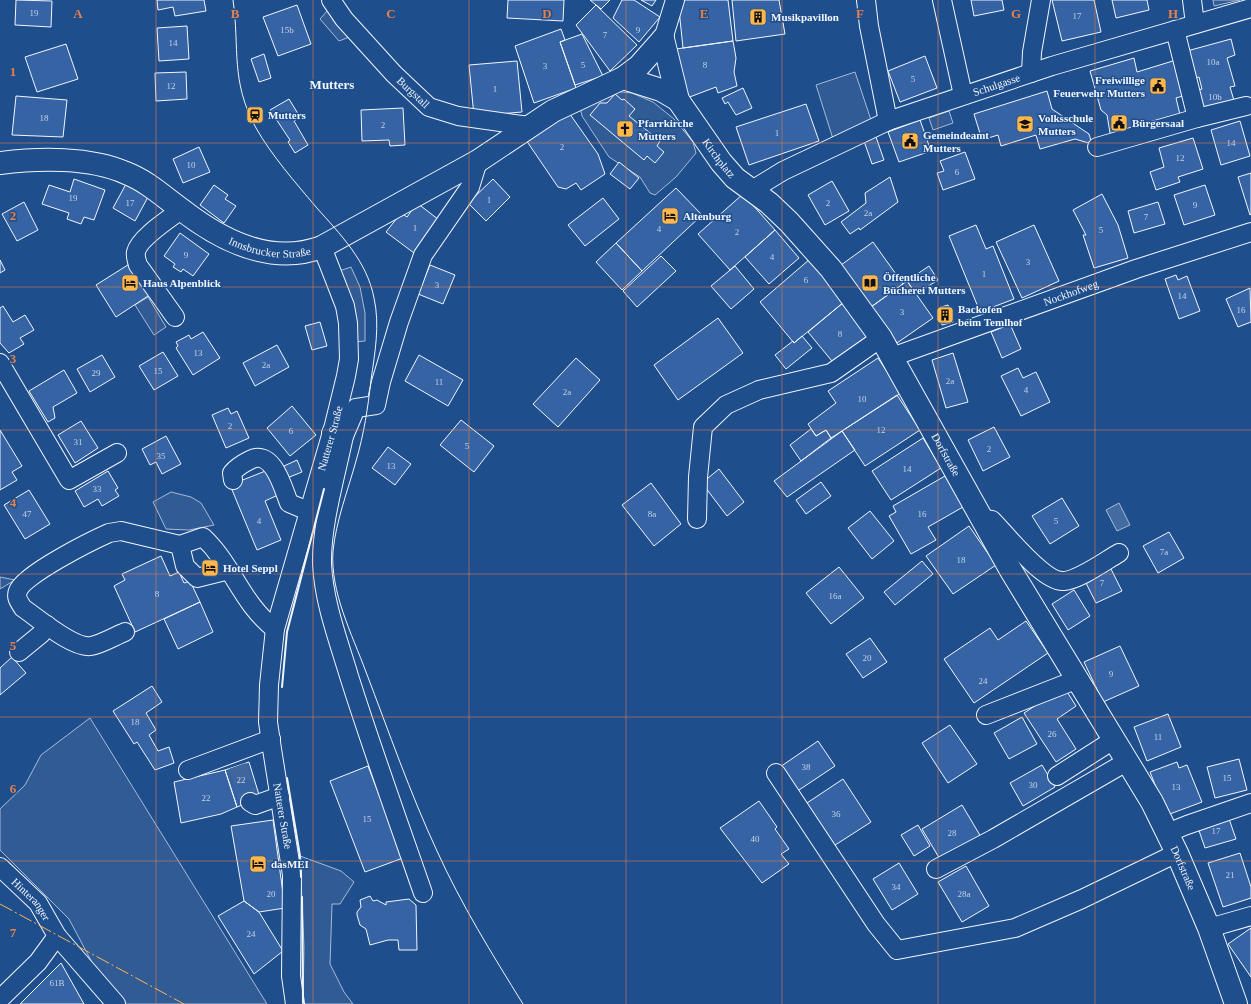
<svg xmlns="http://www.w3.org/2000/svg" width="1251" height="1004" viewBox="0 0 1251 1004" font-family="'Times New Roman',serif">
<rect width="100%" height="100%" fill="#1f4e8c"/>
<path fill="#305b95" stroke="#a8bbd7" d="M1213,0H1240L1214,6Z
M328,10L352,36L339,41L320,19Z
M855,72L871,120L833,139L816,85Z
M613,91L632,93L653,102L674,119L693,142L696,153L676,177L655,195L650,193L640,177L609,157L582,116L580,106Z
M949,111L953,123L933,130L929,118Z
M351,267L360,287L365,313V341L354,342L339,271Z
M148,297L166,327L154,335L135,305Z
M171,492L191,497L201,503L214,525L189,530L166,529L153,502Z
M0,577L15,580L0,589Z
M90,718L158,828L267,1004H122L96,970L69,919L0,850V809L25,785L41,755Z
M300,856L341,871L354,882L340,904H332L330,964L344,992L353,1004H303L304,947Z"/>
<path fill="#446ba0" stroke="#a8bbd7" d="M1119,503L1130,525L1117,531L1106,510Z"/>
<path fill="#3563a3" stroke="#f2f6ff" d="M16,0L52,1L51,27L15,25Z
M157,0H204L206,11L175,16L173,7L158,10Z
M508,0H564L563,21L507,18Z
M590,0H610L601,9Z
M622,0H634L660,17L639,42L613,18Z
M641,0H656L652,6Z
M678,0H728L733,41L683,48Z
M732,0H779L785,34L736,41Z
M971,0H1002L1004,10L974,16Z
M1052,0H1094L1101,32L1062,41Z
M1112,0H1147L1149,10L1116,18Z
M297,5L311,44L278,56L263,17Z
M596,5L637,45L610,71L576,25Z
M187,26L189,59L159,61L157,28Z
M561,29L565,40L560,42L576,88L534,103L515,46Z
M582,34L603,76L575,85L560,42Z
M1231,39L1235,55L1227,58L1235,86L1230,87L1235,104L1204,113L1198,90L1202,89L1199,77L1195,78L1187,51Z
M733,41L736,58L734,72L737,86L718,93L716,87L687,98L669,50Z
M66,44L78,79L37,92L25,57Z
M264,54L271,78L259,82L251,59Z
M925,56L937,88L900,102L888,71Z
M1134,58L1137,72L1176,60L1186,95L1176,98L1181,119L1123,136L1110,133L1107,115L1101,110L1090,71Z
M517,61L522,112L474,116L469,65Z
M186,72L187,99L156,101L155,73Z
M743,88L752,108L736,115L728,102L725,104L722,98Z
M1047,91L1052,109L1089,134L1092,144L1075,139L1040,149L1036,135L1001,146L998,135L982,140L974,114Z
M615,94L622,100L624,99L635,109L629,116L660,141L657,146L664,152L655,163L647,156L644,160L590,115L600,103H607Z
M16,96L67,100L63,137L12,135Z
M289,99L300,117L294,121L308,145L295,153L288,142L290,140L270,110Z
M806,104L819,141L749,165L736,127Z
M403,108L405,145L390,146L389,140L362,141L361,110Z
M567,110L598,154L605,174L581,190L576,183L566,189L558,187L526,140Z
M920,120L931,151L899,162L888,132Z
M1240,121L1250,156L1221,165L1211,130Z
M876,137L884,160L872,164L864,141Z
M1193,138L1203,169L1178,177L1180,182L1156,190L1150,172L1164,167L1159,148Z
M199,147L210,172L183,183L173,159Z
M965,152L975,179L943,190L937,173L944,171L940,161Z
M619,162L639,178L630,189L610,174Z
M1251,173V214L1250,215L1238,177Z
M890,177L898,202L860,230L859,228L850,234L841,222L866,203L865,193Z
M74,179L105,190L94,220L84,217L81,224L67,219L69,213L42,204L49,185L70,192Z
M493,179L510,197L486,221L468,203Z
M832,181L849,211L825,225L808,195Z
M126,184L148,197L135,221L113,208Z
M214,185L228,195L225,199L236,206L224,223L200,205Z
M1205,185L1215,215L1184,225L1174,195Z
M676,188L702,215L642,271L616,243Z
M743,194L775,230L730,270L698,234Z
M1102,194L1118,225L1128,258L1094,268L1083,235H1086L1073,210Z
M603,198L619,219L585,246L568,225Z
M24,202L38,230L17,241L2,214Z
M1158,202L1165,224L1134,233L1128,211Z
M417,203L443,223L418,256L386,232L401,213L407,217Z
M976,225L986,249L993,246L1014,299L980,312L949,236Z
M1034,225L1059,281L1022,298L996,242Z
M775,230L799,258L769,284L745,257Z
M180,233L209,254L193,276L183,269L181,272L173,267L175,264L164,256Z
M873,242L903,284L871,307L841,265Z
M616,243L642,271L622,290L596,262Z
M661,256L676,271L637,307L623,291Z
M810,259L844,302L794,343L760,302Z
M0,260L5,270L0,273Z
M131,263L151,294L116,317L96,285Z
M430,265L455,275L443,304L418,294Z
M735,266L754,289L731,309L711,286Z
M929,266L938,280L916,294L907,281Z
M1176,275L1178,280L1187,276L1200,311L1179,319L1165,279Z
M907,281L933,318L897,343L871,307Z
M1250,288L1251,322L1238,327L1226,299Z
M844,302L872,335L836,366L808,332Z
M948,305L953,322L942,325L938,308Z
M3,306L13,322L25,315L34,330L20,338L24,344L9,353L0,343V308Z
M718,318L743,353L678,400L654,365Z
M320,322L327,346L312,350L305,326Z
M1010,324L1021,349L1002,358L991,332Z
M203,332L220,358L193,375L176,348L178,346L176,342L189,335L191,339Z
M802,336L812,348L786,369L775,355L793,341L794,343Z
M277,345L289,367L255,386L243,363Z
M163,352L178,376L154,390L139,366Z
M953,353L968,402L946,408L932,360Z
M102,355L115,377L90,392L77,369Z
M419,355L463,380L448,406L405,381Z
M576,358L600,380L558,427L533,404Z
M878,358L901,393L831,438L826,430L816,436L808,424L836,403L828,391Z
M1018,368L1023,378L1036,372L1050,402L1021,416L1001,376Z
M64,370L77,393L53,407L55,418L48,422L29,391Z
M897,395L920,430L865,466L842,431Z
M292,406L316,435L290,456L267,428Z
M228,408L231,414L237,411L249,438L226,448L212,415Z
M461,420L494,446L474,472L440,445Z
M81,421L98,448L75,463L58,435Z
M994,427L1010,457L983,471L968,440Z
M811,429L816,436L826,430L831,438L801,461L790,445Z
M0,430L22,466L12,472L17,480L0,490Z
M842,431L855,450L787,497L774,481Z
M166,436L181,464L162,474L156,462L150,465L142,449Z
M923,438L941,468L891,500L872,471Z
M388,447L411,464L395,485L372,468Z
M297,460L302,472L287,478L282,467Z
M719,469L744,502L727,516L702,483Z
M268,470L278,495L265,501L281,540L257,550L230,485Z
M108,471L118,488L115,490L119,496L102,506L98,499L84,507L75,491Z
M945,476L963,507L928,527L936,540L911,554L889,516L896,512L893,506Z
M821,482L831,496L806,514L796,500Z
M651,483L681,524L654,546L622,505Z
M29,490L50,524L25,539L4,505Z
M1062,498L1079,526L1050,544L1032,516Z
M870,511L894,541L872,559L848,528Z
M969,526L996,565L953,594L926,556Z
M1169,532L1184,558L1158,573L1143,546Z
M161,556L170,576L179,572L184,583L190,581L200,602L135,632L114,586L125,580L122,574Z
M922,561L933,574L895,605L884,592Z
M1108,563L1122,591L1096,603L1082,575Z
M839,567L864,598L831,624L806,593Z
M1074,590L1090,616L1068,630L1052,604Z
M200,602L213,632L178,649L164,619Z
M1026,621L1048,653L974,703L944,659L990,628L998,640Z
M870,638L887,662L863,678L846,654Z
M1120,646L1139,686L1103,702L1084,662Z
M12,657L26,673L0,695V668Z
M152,686L162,702L146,713L156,730L149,735L158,751L169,747L174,763L155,770L137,742L134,744L113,711Z
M1064,687L1076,706L1057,719L1076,749L1056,762L1024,713Z
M1168,714L1181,747L1147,761L1134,727Z
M1022,717L1037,744L1009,759L994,733Z
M950,725L977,764L948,783L922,743Z
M818,741L835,766L793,794L777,769Z
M1239,759L1247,790L1215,798L1207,767Z
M249,762L260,798L237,807L225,770Z
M1177,762L1179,768L1187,765L1202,802L1167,815L1150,772Z
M1042,765L1055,787L1023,806L1010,783Z
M368,766L403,858L365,872L330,781Z
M225,770L237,807L221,814L181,823L174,782Z
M843,779L871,822L829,849L801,807Z
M759,801L777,827L775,829L789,849L781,854L789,864L762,883L720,828Z
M962,805L981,837L941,861L922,829Z
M1227,813L1236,839L1205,848L1196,822Z
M273,820L285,908L259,912L244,901L231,826Z
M918,825L930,846L914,856L901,835Z
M1240,853L1251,887V898L1223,907L1208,863Z
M899,863L918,894L892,910L873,879Z
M966,866L989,906L962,922L938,882Z
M370,896L373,901L377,900L386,905V902L409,899L416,905L417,950H399L398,940H388L370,945L366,929L360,925L357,915V912L361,907L360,900Z
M244,901L259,912L283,951L254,974L218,916Z
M1251,928V977L1228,944Z
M61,963L84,1004H20Z"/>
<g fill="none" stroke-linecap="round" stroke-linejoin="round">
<path stroke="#3f679d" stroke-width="18" stroke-dasharray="18 9" stroke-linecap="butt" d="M237,766L250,802"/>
<defs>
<g id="minor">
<path id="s1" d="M331,0L344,19L394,74L429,107L458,116L529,126"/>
<path d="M866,0L869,26L888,121"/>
<path d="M942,0L963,95"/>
<path d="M1192,0L1195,24"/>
<path d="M1175,30L1197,118L1246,106"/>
<path d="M663,39L675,0"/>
<path d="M1031,73L1032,52L1041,0"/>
<path d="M1097,147L1197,118"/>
<path id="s2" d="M752,190L783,171L888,121L1052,66L1251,8"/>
<path d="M175,317L138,265C137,261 135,257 136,252C139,238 169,219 181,210"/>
<path id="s3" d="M892,357L1136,269L1251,232"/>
<path d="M0,363L69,480L117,453"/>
<path d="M331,433L344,436C336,475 321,526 322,564C324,603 338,639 349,676C372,749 398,821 423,893"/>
<path d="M344,436L356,408L376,405L381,382L399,322L423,255L470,187L478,161"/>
<path d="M233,480L232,473C236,468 244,463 250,460C273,448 283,488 289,503L308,511"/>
<path d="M697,519L698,477L703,427L726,405L759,390L831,373L881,338"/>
<path d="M982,519L992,520C1006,534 1044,583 1064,581C1079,580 1105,561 1119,553"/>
<path d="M180,545L185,566L197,578L229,570"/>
<path d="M125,632C115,636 102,644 91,646C73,649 38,618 23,608C20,603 15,598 18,591C23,575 91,541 109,533L121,531L180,545L203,537C233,565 241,603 275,629"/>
<path d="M19,652L41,634L47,625"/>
<path d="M986,715L1078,679"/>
<path d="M188,770L271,739"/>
<path d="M776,773L876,924L897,950L1015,928L1082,899L1177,853"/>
<path d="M1057,776L1115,739"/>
<path d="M250,802L255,805L280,796"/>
<path d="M1167,833L1187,825L1251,803"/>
<path id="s4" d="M0,867L38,903L57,936L116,1004"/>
<path d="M936,869L993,839L1128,761"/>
<path d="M1209,928L1251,916"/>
<path d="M0,999L38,962L57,936"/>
<path id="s5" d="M295,1004L291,976L292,875L272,749L268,722L269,685L275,629L334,425L346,376L349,359L348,323L345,306L322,247"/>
</g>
<g id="major">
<path id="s6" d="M663,39L678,100L721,162L735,178L769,203L789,222L831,269L881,338L1010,569L1152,802L1177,853L1209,928L1236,1004"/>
<path d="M623,78L661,90L678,100"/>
<path id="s7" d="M0,163C39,158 90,157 126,173C147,181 164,197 182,210C222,241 271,266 322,247L478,161L553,111L623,78L639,66L663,39"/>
</g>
</defs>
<use href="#minor" stroke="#f2f6ff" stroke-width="20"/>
<use href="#major" stroke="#f2f6ff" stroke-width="24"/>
<use href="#minor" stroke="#1f4e8c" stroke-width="18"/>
<use href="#major" stroke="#1f4e8c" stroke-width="22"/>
<path stroke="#f2f6ff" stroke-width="1" d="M233,0C240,49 230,80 256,128C272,156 295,182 316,207C340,234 367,261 374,298C380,325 375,352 371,380C368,407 364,434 356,461C348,490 336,521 333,551C330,592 352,634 366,672C389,732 410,793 437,851C461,904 492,954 523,1004"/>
<path stroke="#f2f6ff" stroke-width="2" d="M282,687L287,632L324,489
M287,778L300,856L301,877
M302,897L303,1003"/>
<path stroke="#ffb74d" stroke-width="1" stroke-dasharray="14 3 2 3" stroke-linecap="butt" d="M0,904L184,1004"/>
</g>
<path fill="none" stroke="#ea8049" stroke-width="1" stroke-opacity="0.55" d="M156,0V1004M313,0V1004M469,0V1004M626,0V1004M782,0V1004M938,0V1004M1095,0V1004M0,143H1251M0,287H1251M0,430H1251M0,574H1251M0,717H1251M0,861H1251"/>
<defs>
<symbol id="building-square" viewBox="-11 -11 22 22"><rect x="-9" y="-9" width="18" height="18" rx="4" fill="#ffb74d" stroke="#1f4e8c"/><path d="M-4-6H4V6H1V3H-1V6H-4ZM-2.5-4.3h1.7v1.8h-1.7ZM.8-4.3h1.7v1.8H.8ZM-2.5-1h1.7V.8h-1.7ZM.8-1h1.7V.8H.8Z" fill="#111"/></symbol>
<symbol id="civic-square" viewBox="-11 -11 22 22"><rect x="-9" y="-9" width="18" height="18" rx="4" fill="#ffb74d" stroke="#1f4e8c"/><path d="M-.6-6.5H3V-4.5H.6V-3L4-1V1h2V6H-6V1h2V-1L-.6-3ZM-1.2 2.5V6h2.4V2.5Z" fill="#111"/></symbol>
<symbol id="station-square" viewBox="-11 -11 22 22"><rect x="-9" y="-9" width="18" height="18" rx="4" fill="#ffb74d" stroke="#1f4e8c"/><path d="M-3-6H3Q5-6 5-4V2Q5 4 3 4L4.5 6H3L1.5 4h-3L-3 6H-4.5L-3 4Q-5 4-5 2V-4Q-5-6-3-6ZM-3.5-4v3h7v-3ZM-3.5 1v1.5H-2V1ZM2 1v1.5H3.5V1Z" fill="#111"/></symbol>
<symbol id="school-square" viewBox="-11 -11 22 22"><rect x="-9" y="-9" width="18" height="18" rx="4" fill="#ffb74d" stroke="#1f4e8c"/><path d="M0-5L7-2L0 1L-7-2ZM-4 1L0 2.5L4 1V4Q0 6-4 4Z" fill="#111"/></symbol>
<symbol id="church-square" viewBox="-11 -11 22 22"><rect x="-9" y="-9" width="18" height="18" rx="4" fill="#ffb74d" stroke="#1f4e8c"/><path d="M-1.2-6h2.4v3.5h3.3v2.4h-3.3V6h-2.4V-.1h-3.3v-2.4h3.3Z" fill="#111"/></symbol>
<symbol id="hotel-square" viewBox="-11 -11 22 22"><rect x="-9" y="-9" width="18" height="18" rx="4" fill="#ffb74d" stroke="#1f4e8c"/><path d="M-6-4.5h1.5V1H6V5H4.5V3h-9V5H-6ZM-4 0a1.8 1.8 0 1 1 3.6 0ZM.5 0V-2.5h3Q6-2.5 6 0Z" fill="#111"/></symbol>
<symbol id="library-square" viewBox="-11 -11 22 22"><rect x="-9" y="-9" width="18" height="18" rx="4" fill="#ffb74d" stroke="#1f4e8c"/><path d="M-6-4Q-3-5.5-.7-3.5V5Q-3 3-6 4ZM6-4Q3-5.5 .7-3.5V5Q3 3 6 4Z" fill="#111"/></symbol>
</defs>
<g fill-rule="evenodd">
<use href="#building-square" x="748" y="7" width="20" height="20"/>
<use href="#civic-square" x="1148" y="76" width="20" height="20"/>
<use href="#station-square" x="245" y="105" width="20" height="20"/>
<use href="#civic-square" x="1109" y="113" width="20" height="20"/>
<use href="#school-square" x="1015" y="114" width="20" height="20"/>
<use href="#church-square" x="615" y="119" width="20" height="20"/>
<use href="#civic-square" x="900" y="131" width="20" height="20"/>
<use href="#hotel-square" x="660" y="206" width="20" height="20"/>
<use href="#hotel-square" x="120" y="273" width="20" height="20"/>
<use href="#library-square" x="860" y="273" width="20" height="20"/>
<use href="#building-square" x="935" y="305" width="20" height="20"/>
<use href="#hotel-square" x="200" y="558" width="20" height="20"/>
<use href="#hotel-square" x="248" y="854" width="20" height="20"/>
</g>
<g text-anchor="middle" stroke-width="3" stroke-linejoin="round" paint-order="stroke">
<g font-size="9" fill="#c3d1e8">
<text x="34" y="16">19</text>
<text x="1077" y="19">17</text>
<text x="287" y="33">15b</text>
<text x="638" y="33">9</text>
<text x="605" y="38">7</text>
<text x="173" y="46">14</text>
<text x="1213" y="65">10a</text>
<text x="583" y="68">5</text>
<text x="705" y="68">8</text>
<text x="545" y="69">3</text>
<text x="913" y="82">5</text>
<text x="171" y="89">12</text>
<text x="495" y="92">1</text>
<text x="1215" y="100">10b</text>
<text x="44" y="121">18</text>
<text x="383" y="128">2</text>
<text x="777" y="136">1</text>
<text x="1231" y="146">14</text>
<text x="562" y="150">2</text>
<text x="1180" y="161">12</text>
<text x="191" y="168">10</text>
<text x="957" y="175">6</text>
<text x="73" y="201">19</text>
<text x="489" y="203">1</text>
<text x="130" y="206">17</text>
<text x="828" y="206">2</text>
<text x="1195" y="208">9</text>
<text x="868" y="216">2a</text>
<text x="1146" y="220">7</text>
<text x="415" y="231">1</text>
<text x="659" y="232">4</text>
<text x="1101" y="233">5</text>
<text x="737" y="235">2</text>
<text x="186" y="258">9</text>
<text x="772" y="260">4</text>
<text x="1028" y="265">3</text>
<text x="984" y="277">1</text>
<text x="806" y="283">6</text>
<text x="437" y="288">3</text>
<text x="1182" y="299">14</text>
<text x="1241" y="313">16</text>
<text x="902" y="315">3</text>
<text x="840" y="337">8</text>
<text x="198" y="356">13</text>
<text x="266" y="368">2a</text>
<text x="158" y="374">15</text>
<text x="96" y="376">29</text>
<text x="950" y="384">2a</text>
<text x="439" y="385">11</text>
<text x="1026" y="393">4</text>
<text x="567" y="395">2a</text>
<text x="862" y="402">10</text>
<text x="230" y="429">2</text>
<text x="881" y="433">12</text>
<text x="291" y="434">6</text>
<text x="78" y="445">31</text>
<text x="467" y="449">5</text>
<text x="989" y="452">2</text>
<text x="161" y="459">35</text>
<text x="391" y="469">13</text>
<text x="907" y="472">14</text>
<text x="97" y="492">33</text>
<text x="27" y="517">47</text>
<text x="652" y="517">8a</text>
<text x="922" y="517">16</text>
<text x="259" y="524">4</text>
<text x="1056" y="524">5</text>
<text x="1164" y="555">7a</text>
<text x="961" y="563">18</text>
<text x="1102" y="586">7</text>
<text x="157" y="597">8</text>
<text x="835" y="599">16a</text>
<text x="867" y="661">20</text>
<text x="1111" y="677">9</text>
<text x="983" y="684">24</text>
<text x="135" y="725">18</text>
<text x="1052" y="737">26</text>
<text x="1158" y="740">11</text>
<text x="806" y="770">38</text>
<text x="1227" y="781">15</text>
<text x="241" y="783">22</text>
<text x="1033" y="788">30</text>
<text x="1176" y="790">13</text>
<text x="206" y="801">22</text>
<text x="836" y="817">36</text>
<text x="367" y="822">15</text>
<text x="1216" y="834">17</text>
<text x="952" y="836">28</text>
<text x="755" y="842">40</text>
<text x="1230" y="878">21</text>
<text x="896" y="890">34</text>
<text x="271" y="897">20</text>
<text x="964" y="897">28a</text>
<text x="251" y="937">24</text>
<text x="57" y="986">61B</text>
</g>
<g font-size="11" font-weight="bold" fill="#f2f6ff" stroke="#1f4e8c" text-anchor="start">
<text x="771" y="21">Musikpavillon</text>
<text x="1145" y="84" text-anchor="end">Freiwillige<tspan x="1145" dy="13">Feuerwehr Mutters</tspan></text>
<text x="268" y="119">Mutters</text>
<text x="1038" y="122">Volksschule<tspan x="1038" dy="13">Mutters</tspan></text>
<text x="638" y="127">Pfarrkirche<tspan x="638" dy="13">Mutters</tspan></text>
<text x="1132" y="127">Bürgersaal</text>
<text x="923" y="139">Gemeindeamt<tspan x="923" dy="13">Mutters</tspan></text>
<text x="683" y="220">Altenburg</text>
<text x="883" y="281">Öffentliche<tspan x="883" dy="13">Bücherei Mutters</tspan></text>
<text x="143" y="287">Haus Alpenblick</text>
<text x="958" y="313">Backofen<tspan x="958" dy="13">beim Temlhof</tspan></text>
<text x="223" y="572">Hotel Seppl</text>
<text x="271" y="868">dasMEI</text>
</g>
<g font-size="11" fill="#f2f6ff" stroke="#1f4e8c">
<text dy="4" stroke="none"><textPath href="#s2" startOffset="267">Schulgasse</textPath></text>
<text dy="4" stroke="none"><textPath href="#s1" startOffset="124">Burgstall</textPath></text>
<text dy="4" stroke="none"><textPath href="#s6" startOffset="134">Kirchplatz</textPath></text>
<text dy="4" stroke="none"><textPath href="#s7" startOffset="293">Innsbrucker Straße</textPath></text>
<text dy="4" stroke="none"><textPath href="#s3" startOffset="190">Nockhofweg</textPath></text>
<text dy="4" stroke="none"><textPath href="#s5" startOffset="576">Natterer Straße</textPath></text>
<text dy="4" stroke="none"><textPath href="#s6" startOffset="511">Dorfstraße</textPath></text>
<text transform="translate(283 816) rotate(80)" y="4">Natterer Straße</text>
<text dy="4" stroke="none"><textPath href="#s6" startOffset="988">Dorfstraße</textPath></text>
<text dy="4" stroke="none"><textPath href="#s4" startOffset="45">Hinteranger</textPath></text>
</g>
<g font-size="13" font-weight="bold" fill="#f2f6ff" stroke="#1f4e8c">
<text x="332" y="89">Mutters</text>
</g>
</g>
<g font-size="13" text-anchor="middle" font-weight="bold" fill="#ea8049" stroke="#1f4e8c" stroke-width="3" stroke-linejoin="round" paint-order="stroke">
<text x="78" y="18">A</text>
<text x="235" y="18">B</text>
<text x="391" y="18">C</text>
<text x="547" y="18">D</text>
<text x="704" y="18">E</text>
<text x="860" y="18">F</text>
<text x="1016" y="18">G</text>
<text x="1173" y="18">H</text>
<text x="13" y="76">1</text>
<text x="13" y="220">2</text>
<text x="13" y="363">3</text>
<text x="13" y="507">4</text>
<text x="13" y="650">5</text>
<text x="13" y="793">6</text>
<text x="13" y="937">7</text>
</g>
</svg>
